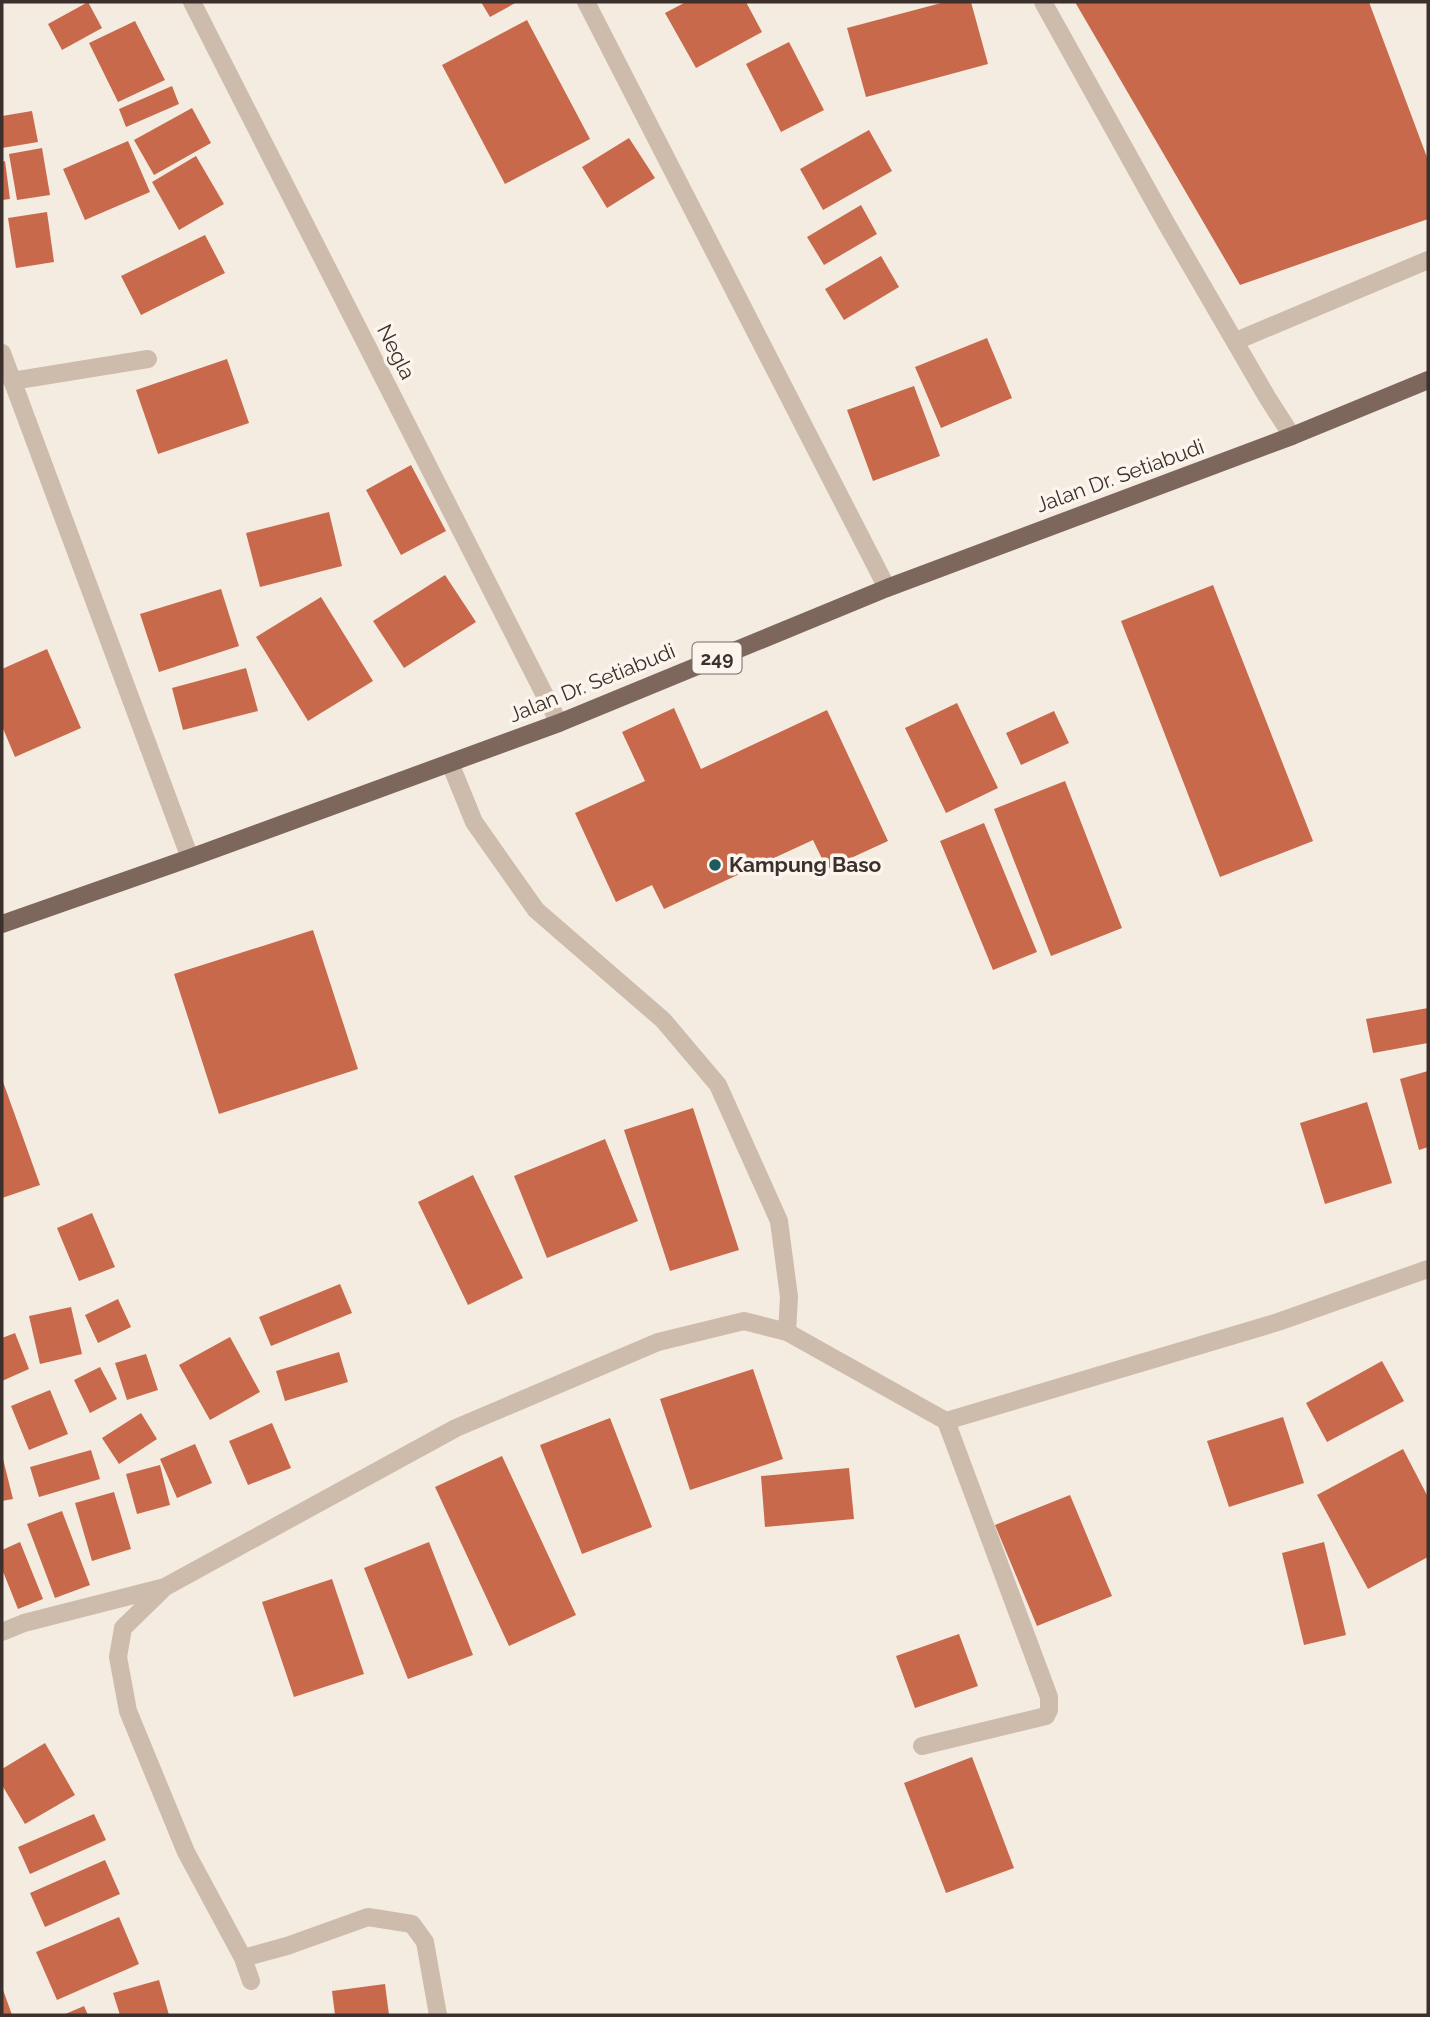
<svg xmlns="http://www.w3.org/2000/svg" width="1430" height="2017" viewBox="0 0 1430 2017" font-family="Raleway,sans-serif">
<rect width="100%" height="100%" fill="#f4ebe1"/>
<path fill="#c8694b" d="M88,2L102,28L62,50L48,24Z
M481,2H517L490,17Z
M686,2H746L762,32L696,68L665,13Z
M945,2H971L988,64L866,97L847,28Z
M1075,2H1369L1428,160V219L1240,285Z
M527,20L590,139L505,184L442,65Z
M135,21L165,80L118,102L89,43Z
M789,42L824,110L781,132L746,64Z
M172,86L179,104L126,127L119,109Z
M192,108L211,143L154,175L134,140Z
M32,111L38,142L2,148V116Z
M869,130L892,171L823,210L800,169Z
M629,138L655,178L607,208L582,167Z
M128,141L150,192L85,220L63,169Z
M42,148L50,195L17,200L9,154Z
M196,156L224,204L179,230L152,182Z
M5,161L10,199L2,200V162Z
M861,205L877,234L824,265L807,237Z
M47,212L54,262L16,268L8,218Z
M205,235L225,273L141,315L121,276Z
M881,256L899,287L844,320L825,289Z
M987,338L1012,398L941,428L915,367Z
M227,359L249,423L158,454L136,390Z
M914,386L940,456L873,481L847,410Z
M411,465L446,531L401,555L366,490Z
M329,512L342,566L260,587L246,533Z
M445,575L476,622L404,668L373,621Z
M1213,585L1313,841L1220,877L1121,621Z
M221,589L239,646L159,672L140,614Z
M321,597L373,681L308,721L256,637Z
M47,649L81,728L15,757L2,726V669Z
M246,668L258,711L183,730L172,688Z
M957,703L998,788L946,813L905,728Z
M674,708L701,769L827,710L888,841L827,869L813,840L664,909L652,885L616,902L575,813L645,781L622,732Z
M1054,711L1069,743L1021,765L1006,733Z
M1065,781L1122,928L1051,956L994,809Z
M984,823L1037,952L993,970L940,841Z
M313,930L358,1069L219,1114L174,974Z
M1428,1008V1043L1373,1053L1366,1019Z
M1428,1071V1147L1419,1150L1400,1079Z
M2,1079L40,1185L2,1198Z
M1367,1102L1392,1183L1325,1204L1300,1123Z
M693,1108L739,1250L670,1271L624,1130Z
M605,1139L638,1221L547,1258L514,1176Z
M473,1175L523,1278L468,1305L418,1202Z
M92,1213L115,1267L79,1281L57,1228Z
M340,1284L352,1313L271,1346L259,1317Z
M118,1299L131,1327L98,1343L85,1315Z
M71,1307L82,1354L40,1364L29,1316Z
M15,1333L29,1369L2,1381V1338Z
M230,1337L260,1392L210,1420L179,1365Z
M339,1352L348,1382L285,1401L276,1371Z
M146,1354L158,1390L127,1400L115,1363Z
M1382,1361L1404,1401L1327,1442L1306,1403Z
M100,1367L117,1399L90,1413L74,1380Z
M753,1369L783,1459L690,1490L660,1399Z
M50,1390L68,1434L29,1450L11,1406Z
M141,1413L157,1439L119,1464L102,1438Z
M1283,1417L1304,1483L1229,1507L1207,1441Z
M610,1418L652,1527L582,1554L540,1445Z
M272,1423L291,1468L248,1485L229,1441Z
M195,1444L212,1483L177,1498L160,1459Z
M1403,1449L1428,1497V1557L1368,1589L1317,1495Z
M91,1450L100,1479L39,1497L30,1467Z
M2,1455L13,1499L2,1501Z
M502,1456L576,1615L509,1646L435,1487Z
M160,1465L170,1505L137,1514L126,1474Z
M849,1468L854,1519L765,1527L761,1476Z
M114,1492L131,1549L92,1561L75,1503Z
M1070,1495L1112,1596L1037,1626L995,1525Z
M62,1511L90,1585L55,1598L27,1524Z
M20,1542L43,1599L18,1609L2,1569V1550Z
M429,1542L473,1655L408,1679L364,1568Z
M1324,1542L1346,1635L1304,1645L1282,1553Z
M332,1579L364,1674L294,1697L262,1602Z
M959,1634L978,1686L915,1708L896,1656Z
M45,1743L75,1795L25,1824L2,1785V1769Z
M972,1757L1014,1868L946,1893L904,1783Z
M94,1814L106,1840L30,1874L18,1847Z
M105,1860L120,1894L45,1927L30,1893Z
M119,1917L139,1964L57,2000L36,1952Z
M159,1980L169,2015H120L113,1993Z
M385,1984L389,2015H335L332,1991Z
M2,1987L12,2015H2Z
M84,2006L88,2015H63Z"/>
<g fill="none" stroke-linecap="round" stroke-linejoin="round">
<path stroke="#cdbbac" stroke-width="18" d="M1043,2L1166,223L1267,397L1292,436
M1236,341L1428,260
M450,763L474,822L536,910L663,1020L718,1085L779,1221L789,1297L787,1332
M922,1746L1046,1716L1049,1710V1697L946,1421"/>
<path stroke="#cdbbac" stroke-width="18" d="M192,2L559,723
M586,2L887,588
M2,353L190,858
M12,381L148,359
M163,1589L123,1628L118,1657L128,1711L186,1852L243,1958L251,1981
M2,1632L24,1623L165,1587L456,1428L658,1342L744,1321L787,1332L946,1421L1278,1322L1428,1269
M243,1958L287,1946L368,1917L412,1924L425,1942L438,2015"/>
<path stroke="#7d675c" stroke-width="18" d="M2,924L190,858L559,723L887,588L1292,436L1428,380"/>
</g>
<circle fill="#1f5a5e" stroke="#fbf5ee" stroke-width="2.5" cx="715" cy="865" r="7"/>
<g text-anchor="middle" stroke-width="7" stroke-linejoin="round" paint-order="stroke">
<rect fill="#fbf5ee" stroke="#756b66" stroke-width="2" x="692.5" y="642.5" width="49" height="31" rx="5"/>
<g font-size="19" font-weight="bold" fill="#3b302b">
<text x="717" y="665">249</text>
</g>
<g font-size="21" fill="#3b302b" stroke="#fbf5ee">
<text transform="translate(396 352) rotate(63)" y="7">Negla</text>
<text transform="translate(1120 476) rotate(-20)" y="7">Jalan Dr. Setiabudi</text>
<text transform="translate(592 683) rotate(-22)" y="7">Jalan Dr. Setiabudi</text>
</g>
<g font-size="21" font-weight="bold" fill="#3b302b" stroke="#fbf5ee" text-anchor="start">
<text x="729" y="872">Kampung Baso</text>
</g>
</g>
<rect width="1430" height="2017" fill="none" stroke="#3b302b" stroke-width="7"/>
</svg>
